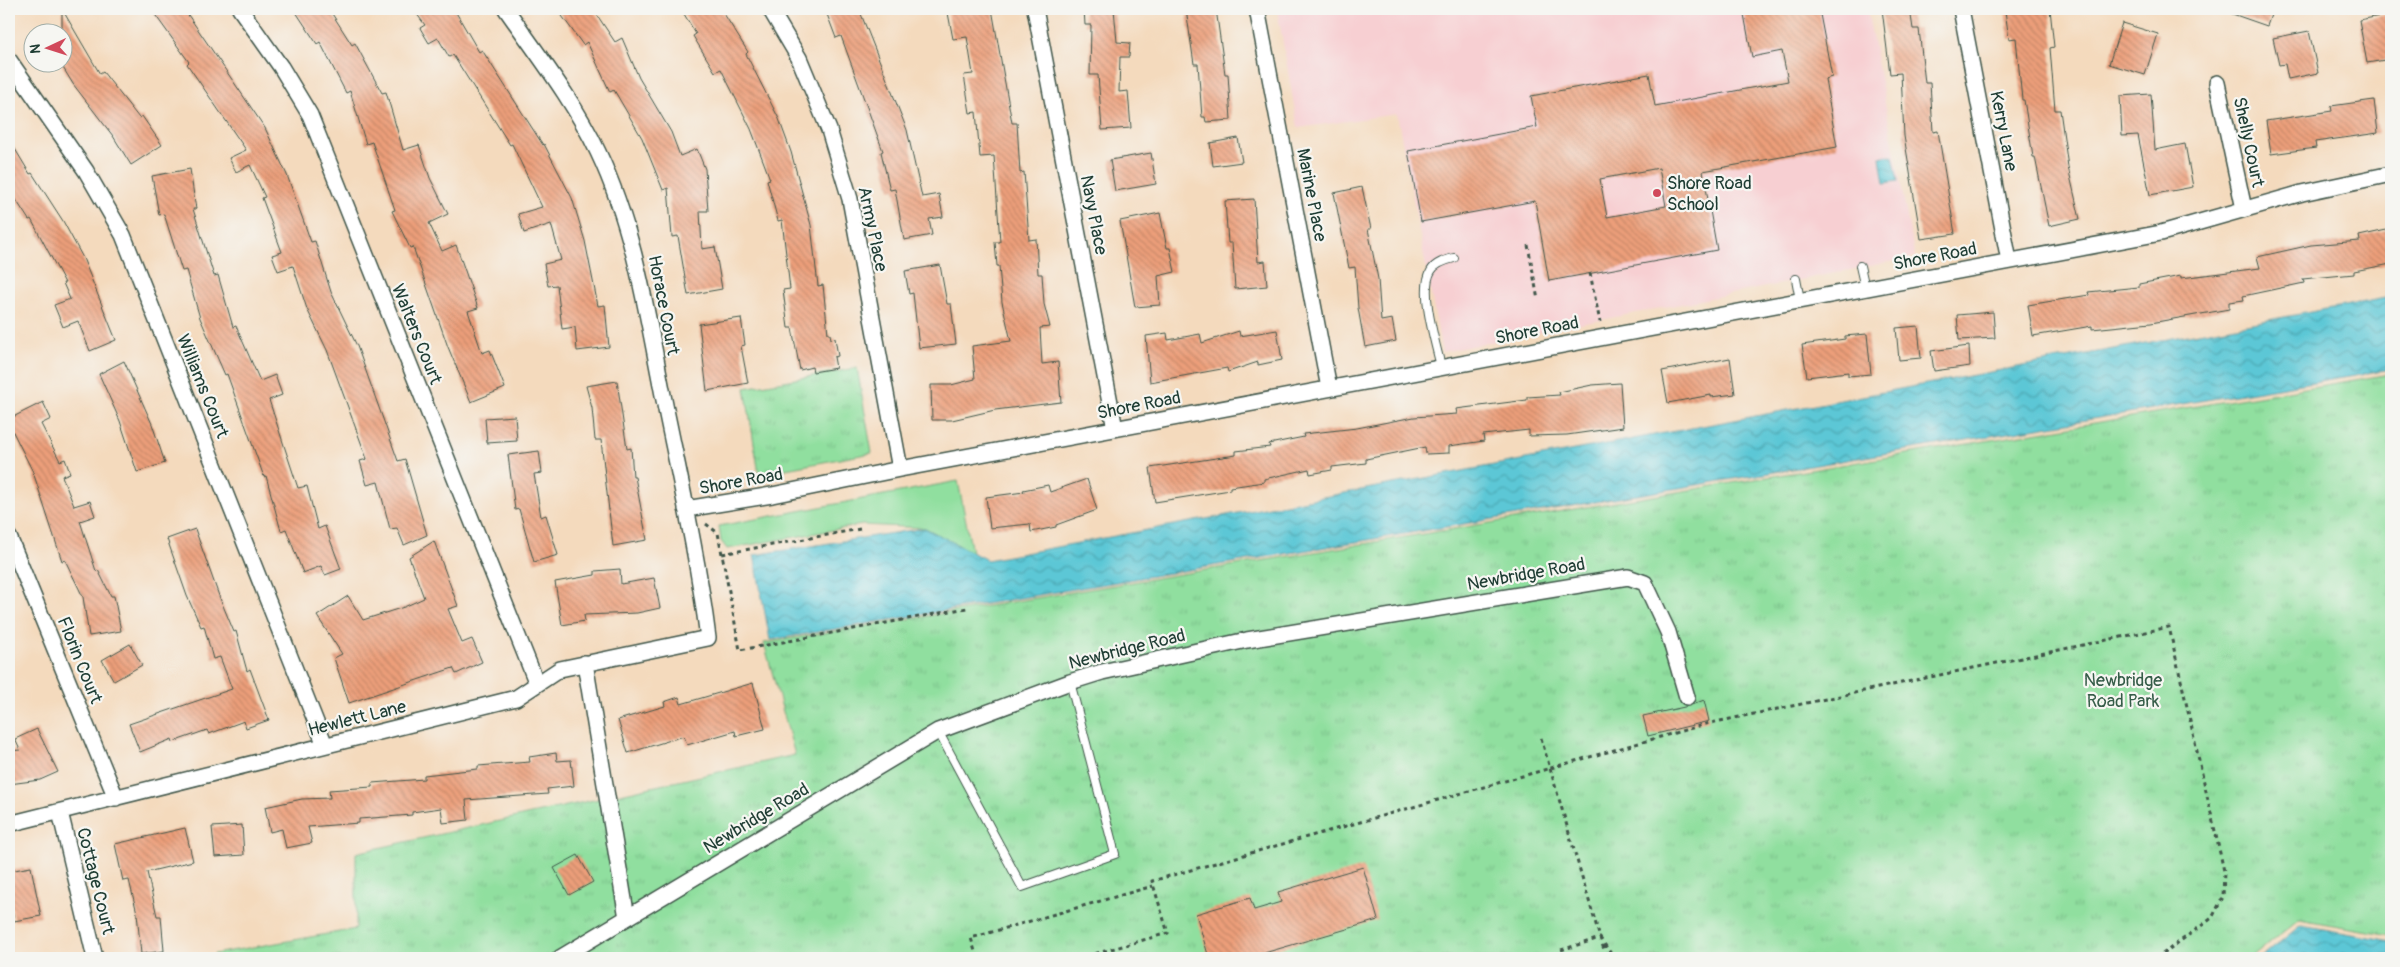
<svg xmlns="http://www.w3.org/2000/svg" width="2400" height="967" viewBox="0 0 2400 967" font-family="Pangolin,sans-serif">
<defs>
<pattern id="park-tufts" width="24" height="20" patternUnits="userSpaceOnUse" patternTransform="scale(1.25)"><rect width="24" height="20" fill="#90df9f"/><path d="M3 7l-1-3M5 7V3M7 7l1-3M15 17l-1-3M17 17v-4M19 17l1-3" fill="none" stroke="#7cc08a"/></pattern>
<pattern id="water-waves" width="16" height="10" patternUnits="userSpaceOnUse" patternTransform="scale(1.25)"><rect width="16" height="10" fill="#5cc7d6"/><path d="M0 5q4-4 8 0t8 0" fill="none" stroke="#4ba3ae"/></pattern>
<pattern id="building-back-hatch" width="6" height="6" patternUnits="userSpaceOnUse" patternTransform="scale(1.25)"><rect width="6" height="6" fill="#ed9f7a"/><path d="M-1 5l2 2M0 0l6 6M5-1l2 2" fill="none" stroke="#bf8365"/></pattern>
</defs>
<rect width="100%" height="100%" fill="#f6f6f2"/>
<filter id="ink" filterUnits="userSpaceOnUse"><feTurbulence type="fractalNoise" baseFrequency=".02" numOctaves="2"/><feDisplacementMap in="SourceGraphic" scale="10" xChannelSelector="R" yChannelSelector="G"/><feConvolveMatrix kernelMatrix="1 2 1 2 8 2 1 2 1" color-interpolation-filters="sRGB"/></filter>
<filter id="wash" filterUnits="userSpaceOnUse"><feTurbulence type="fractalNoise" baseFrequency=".0096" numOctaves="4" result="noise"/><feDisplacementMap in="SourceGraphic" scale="20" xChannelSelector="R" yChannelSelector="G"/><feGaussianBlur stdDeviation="1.12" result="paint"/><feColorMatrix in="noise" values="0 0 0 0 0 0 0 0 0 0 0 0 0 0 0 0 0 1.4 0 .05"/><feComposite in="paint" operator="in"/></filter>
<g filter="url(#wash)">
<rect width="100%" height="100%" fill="#f4dabd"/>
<path fill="#f7cfd2" d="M1277,9H1867L1915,257L1442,352L1397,114L1298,128Z"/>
<path fill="#90df9f" stroke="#588e6a" d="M958,481L972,552L925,528L862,525L727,549L721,541L719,526Z"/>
<path fill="url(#park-tufts)" stroke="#588e6a" d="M857,368L872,453L759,474L745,388Z
M2391,374V935L2299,919L2251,958H214V954L356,929V853L795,755L764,643Z"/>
<path fill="url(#water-waves)" stroke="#3e8285" d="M1893,155L1898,181L1884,183L1880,157Z
M2391,297V369L770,640L754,555L925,528L987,560Z
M2301,925L2391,941V958H2260Z"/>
<g id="blocks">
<path fill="url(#building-back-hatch)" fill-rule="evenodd" d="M62,9L100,74L103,72L139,118L142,116L162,145L131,165L113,136L73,84L62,66Z
M151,9H184L265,128L287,175L311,242L315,241L331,292L357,346L398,461L405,459L427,535L404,545L397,528L390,529L378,482L367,485L360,461L367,459L327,350L307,309L293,266L278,271L272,255L282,252L262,198L265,197L250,165L236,172L229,158L246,150L187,64L189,62Z
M294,9H329L352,45L355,43L382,93L386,92L403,150L419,145L430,178L448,214L429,223L442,251L456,245L478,308L468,311L482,353L490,350L505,388L471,402L448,347L413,247L410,248L392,211L395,210L372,142L366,144L350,91L346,93L320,42L317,44Z
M413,9H454L479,52L482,50L543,145L544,144L572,198L585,241L598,306L605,305L609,347L577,351L575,327L562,329L557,285L548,286L544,264L561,260L551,224L524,233L518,214L542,207L512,144L510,145L453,55L449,57L438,38L429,43L420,28L425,25Z
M557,9H593L615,42L622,38L639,78L671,132L680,156L697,149L705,169L708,211H700L702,249L715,247L722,289L688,295L678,236L672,237L668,188L663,190L642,138L614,90L610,92L587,42L583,45Z
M681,9H721L748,52L746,54L779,119L791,152L811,225L818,286L823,285L828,334H830L831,339L835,338L838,356L834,357L836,368L813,372L812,367L800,370L792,328H788L783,290L790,289L782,220L778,221L767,180L770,179L751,129L721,69L715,72L693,36L696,34Z
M825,9H859L907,130L922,197L939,194L943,217L929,219L932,235L904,240L895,189L890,190L881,152L883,151L841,36L836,38Z
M974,9H992L1012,123H1017L1020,173L1024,172L1029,240L1036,239L1038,274H1042L1044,304L1050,327L1040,328L1042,364L1058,362L1061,402L995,410L952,420H932L931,385H951L975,379L972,346L1011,341L1002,302L999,266H997L995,242H1000L994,156L980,157L976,112L970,113L964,75L973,74L967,37L953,39L948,13Z
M1084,9H1114L1117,42L1130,43L1129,57H1120L1119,92L1128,91L1131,128L1102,130L1098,75H1090L1091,25H1085Z
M1186,9H1216L1225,74H1228L1231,120L1206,122L1205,117H1202L1198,64H1194Z
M1743,9H1819L1832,77L1825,79L1837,147L1703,171L1717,250L1549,281L1535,201L1421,222L1408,151L1537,127L1531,96L1649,74L1655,106L1788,81L1782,51L1752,57ZM1659,168L1666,206L1607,217L1600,179Z
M1882,9H1910L1913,29H1919L1925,83H1930L1933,132L1938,131L1955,234L1921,239L1904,136L1901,73L1890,74Z
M2027,9H2050L2054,47L2050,48L2055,110H2060L2068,167L2080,219L2049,226L2035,157H2033L2024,100H2022L2016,38L2009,39L2005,11Z
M2224,9H2273L2267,26L2224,11Z
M2391,14V59L2367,63L2359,20Z
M2122,23L2158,34L2145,75L2109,64Z
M2309,31L2318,73L2288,79L2285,64L2279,65L2273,38Z
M2151,94L2155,150L2185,144L2193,187L2150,195L2138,135L2122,136L2120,96Z
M2374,100L2378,133L2315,142L2316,148L2271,154L2266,121L2332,111L2331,106Z
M1238,138L1242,162L1213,166L1210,143Z
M9,139L30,174L32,173L63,221L83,258L116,340L90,351L78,321L63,327L54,305L70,299L63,283H65L31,219L29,220L9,189Z
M1151,153L1156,184L1115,191L1110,160Z
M190,169L196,209H193L214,276L218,275L233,327L236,326L260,381L275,375L282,395L269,400L298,488L307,486L318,529L325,526L341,569L325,575L321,566L303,573L286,529L281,531L266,476L264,477L227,374L225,375L200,318L186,270L182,271L164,214L159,215L152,176Z
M1362,187L1371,229H1368L1378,279L1381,321L1392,319L1396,341L1365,347L1358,308L1355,267L1349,268L1334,193Z
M1254,199L1258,262L1265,261L1267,286L1235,289L1232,243H1228L1225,201Z
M1160,213L1167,248H1170L1175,272L1158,276L1160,305L1135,307L1120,221Z
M2391,229V264L2354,271V274L2303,279L2304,283L2243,296L2244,300L2229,302V309L2151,323L2092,329V326L2033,336L2028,305L2089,295L2088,292L2139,287V284L2181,276V278L2260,268L2257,257L2311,245L2360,241L2359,236Z
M940,265L947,304H951L956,344L919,348L913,293L909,294L905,271Z
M1993,312L1995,338L1959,340L1957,315Z
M741,318L745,345L741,346L748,383L707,391L699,324Z
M1918,326L1921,358L1899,360L1896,328Z
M1277,330L1282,360L1258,365V362L1228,372L1227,368L1150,382L1146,336L1167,333L1168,340L1200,334L1202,343L1239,331L1240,336Z
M1867,334L1871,374L1848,376V372L1807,377L1802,345L1845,339V336Z
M1969,346L1970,366L1934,371L1931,351Z
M1730,358L1735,394L1711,397V395L1668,403L1662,371Z
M124,361L152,424L165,463L137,472L120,421L99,374Z
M617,381L627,449L631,448L633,477H635L647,540L613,546L601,440H595L592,408L586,386Z
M1620,383L1623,427L1567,435L1529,436V430L1483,435L1484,441L1449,446V453L1426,454L1425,447L1366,459V463L1332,467V470L1310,474L1309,469L1264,479V482L1230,487V490L1155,502L1150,468L1236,455V451L1270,447L1269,444L1304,437L1303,434L1357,428L1414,417L1457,414L1456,409L1527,400V397L1560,395L1559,392L1592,385Z
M43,402L51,419L41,424L60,461L65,459L70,473L62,476L74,506L90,501L95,516L80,521L96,571L98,570L111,596H114L121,631L89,636L83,597L65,560L62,561L33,472L9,424V419Z
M515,416L517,441L487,443L485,418Z
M539,451L542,473L534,474L541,517L546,515L558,555L534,562L519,509L515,510L508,455Z
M1087,479L1097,510L1056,525V527L1031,532L1030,524L990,528L986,497L1024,492L1023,490L1048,485L1050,492Z
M195,529L219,596L234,632L236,631L247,671L250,669L269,720L246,728L244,721L209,734L207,730L173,742L172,739L140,752L129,724L232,689L220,657L213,659L204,626L201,627L187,596L167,539Z
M434,541L458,606L448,609L462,643L472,639L482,662L456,674L453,668L349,703L334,658L342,654L317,616L348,596L363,620L404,607L424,598L409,557Z
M620,569L621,584L654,578L660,608L637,613L584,615L585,621L562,625L555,582L595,575V571Z
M130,644L142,665L114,681L102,660Z
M753,683L765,729L736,736L735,731L687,745L684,736L628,753L618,720L665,706L664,702L679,697L681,704Z
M1704,700L1709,721L1648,736L1643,716L1689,706Z
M37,729L58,772L40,780L9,784V751L20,750L15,739Z
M556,753L557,761L571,760L574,786L547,789L548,794L466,800L468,820L443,823L441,808L412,812V815L359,819V823L308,827L312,843L286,848L282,829L270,832L265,807L302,799L330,798L329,790L372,787V783L424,779V775L478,769V766L530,762L529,757Z
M242,825L244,855L215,857L212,827Z
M185,828L193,861L147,872L157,916H161L164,951L141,954L137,913L129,880L123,881L115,844Z
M578,855L593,882L569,895L554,868Z
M31,867L41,916L14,921L9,894V871Z
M1363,867L1378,920L1247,958H1209L1196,914L1250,898L1254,910L1281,902L1278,892Z"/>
</g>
</g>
<g filter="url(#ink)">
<use href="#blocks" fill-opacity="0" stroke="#3f5549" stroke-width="1"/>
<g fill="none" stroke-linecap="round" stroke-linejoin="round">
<defs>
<path id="service" d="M1860,266L1865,288
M1796,279L1800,300
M1441,367C1436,344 1419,291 1431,271C1435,263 1446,260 1454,258
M938,731L1022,887L1115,854L1070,682"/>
<path id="minor" d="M240,9L281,67L310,115L537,684
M770,9L799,58L829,130L850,199L900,469
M1035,9L1115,429
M1257,9L1329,388
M1961,9L2009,261
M9,60L86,171L123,235L325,745
M2217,83L2244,209
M686,509L772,495L900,469L2161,233L2302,193L2391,174
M9,537L116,798
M585,663L627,918
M60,812L95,958
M9,824L516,698L560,669L708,638C698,558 680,479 664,400C647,315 635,230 598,152C574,101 538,55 506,9
M560,958L938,731L1070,682L1102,672L1247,640L1628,577L1645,583L1668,632L1687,697"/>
</defs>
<use href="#service" stroke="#3f5549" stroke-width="10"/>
<use href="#minor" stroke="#3f5549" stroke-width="18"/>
<path stroke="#3f5549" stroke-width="3" stroke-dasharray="4 4" stroke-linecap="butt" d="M1528,245L1538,300
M1590,273L1600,322
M706,524L718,533L722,554
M860,529L722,554L740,650L967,608
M1541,738L1600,938L1614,958
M1561,950L1600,938L1607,958
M977,958L971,938L1153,886
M1080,958L1168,933L1152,881L1706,724L2169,627L2224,871L2223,897L2212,918L2157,958"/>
<use href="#service" stroke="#fff" stroke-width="8"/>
<use href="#minor" stroke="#fff" stroke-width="15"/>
</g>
</g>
<circle fill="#d1495b" stroke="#f6f6f2" stroke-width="2" cx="1657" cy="193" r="5"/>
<g text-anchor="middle" stroke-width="4.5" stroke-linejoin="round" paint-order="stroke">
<g font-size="18" fill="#1f3d34" stroke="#f6f6f2">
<text transform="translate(2004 131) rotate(79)" y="6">Kerry Lane</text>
<text transform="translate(2249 142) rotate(78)" y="6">Shelly Court</text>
<text transform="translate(1312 195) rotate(79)" y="6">Marine Place</text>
<text transform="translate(1094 215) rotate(79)" y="6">Navy Place</text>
<text transform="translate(873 229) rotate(78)" y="6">Army Place</text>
<text transform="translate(1935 256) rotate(-11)" y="6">Shore Road</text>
<text transform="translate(664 305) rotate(79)" y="6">Horace Court</text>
<text transform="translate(1537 330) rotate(-11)" y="6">Shore Road</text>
<text transform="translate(417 334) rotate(68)" y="6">Walters Court</text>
<text transform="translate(203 386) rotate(68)" y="6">Williams Court</text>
<text transform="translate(1139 405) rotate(-11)" y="6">Shore Road</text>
<text transform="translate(741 481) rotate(-10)" y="6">Shore Road</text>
<text transform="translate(1526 574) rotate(-10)" y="6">Newbridge Road</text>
<text transform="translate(1127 649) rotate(-14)" y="6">Newbridge Road</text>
<text transform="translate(80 660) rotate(68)" y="6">Florin Court</text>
<text transform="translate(357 718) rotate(-14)" y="6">Hewlett Lane</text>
<text transform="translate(756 818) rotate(-31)" y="6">Newbridge Road</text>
<text transform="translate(96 881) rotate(76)" y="6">Cottage Court</text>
</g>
<g font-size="18" fill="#1f3d34" stroke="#f6f6f2" text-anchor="start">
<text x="1667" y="189">Shore Road<tspan x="1667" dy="21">School</tspan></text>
</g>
<g font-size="18" fill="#365d49" stroke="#f6f6f2">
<text x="2123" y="686">Newbridge<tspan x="2123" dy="21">Road Park</tspan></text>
</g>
</g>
<rect width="2400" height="967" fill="none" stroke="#f6f6f2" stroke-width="30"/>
<g transform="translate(48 48) rotate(266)"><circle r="24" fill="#f6f6f2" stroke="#a0aca6"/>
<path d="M0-4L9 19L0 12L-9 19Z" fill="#d1495b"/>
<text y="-8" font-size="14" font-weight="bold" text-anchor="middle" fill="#1f3d34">N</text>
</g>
</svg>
